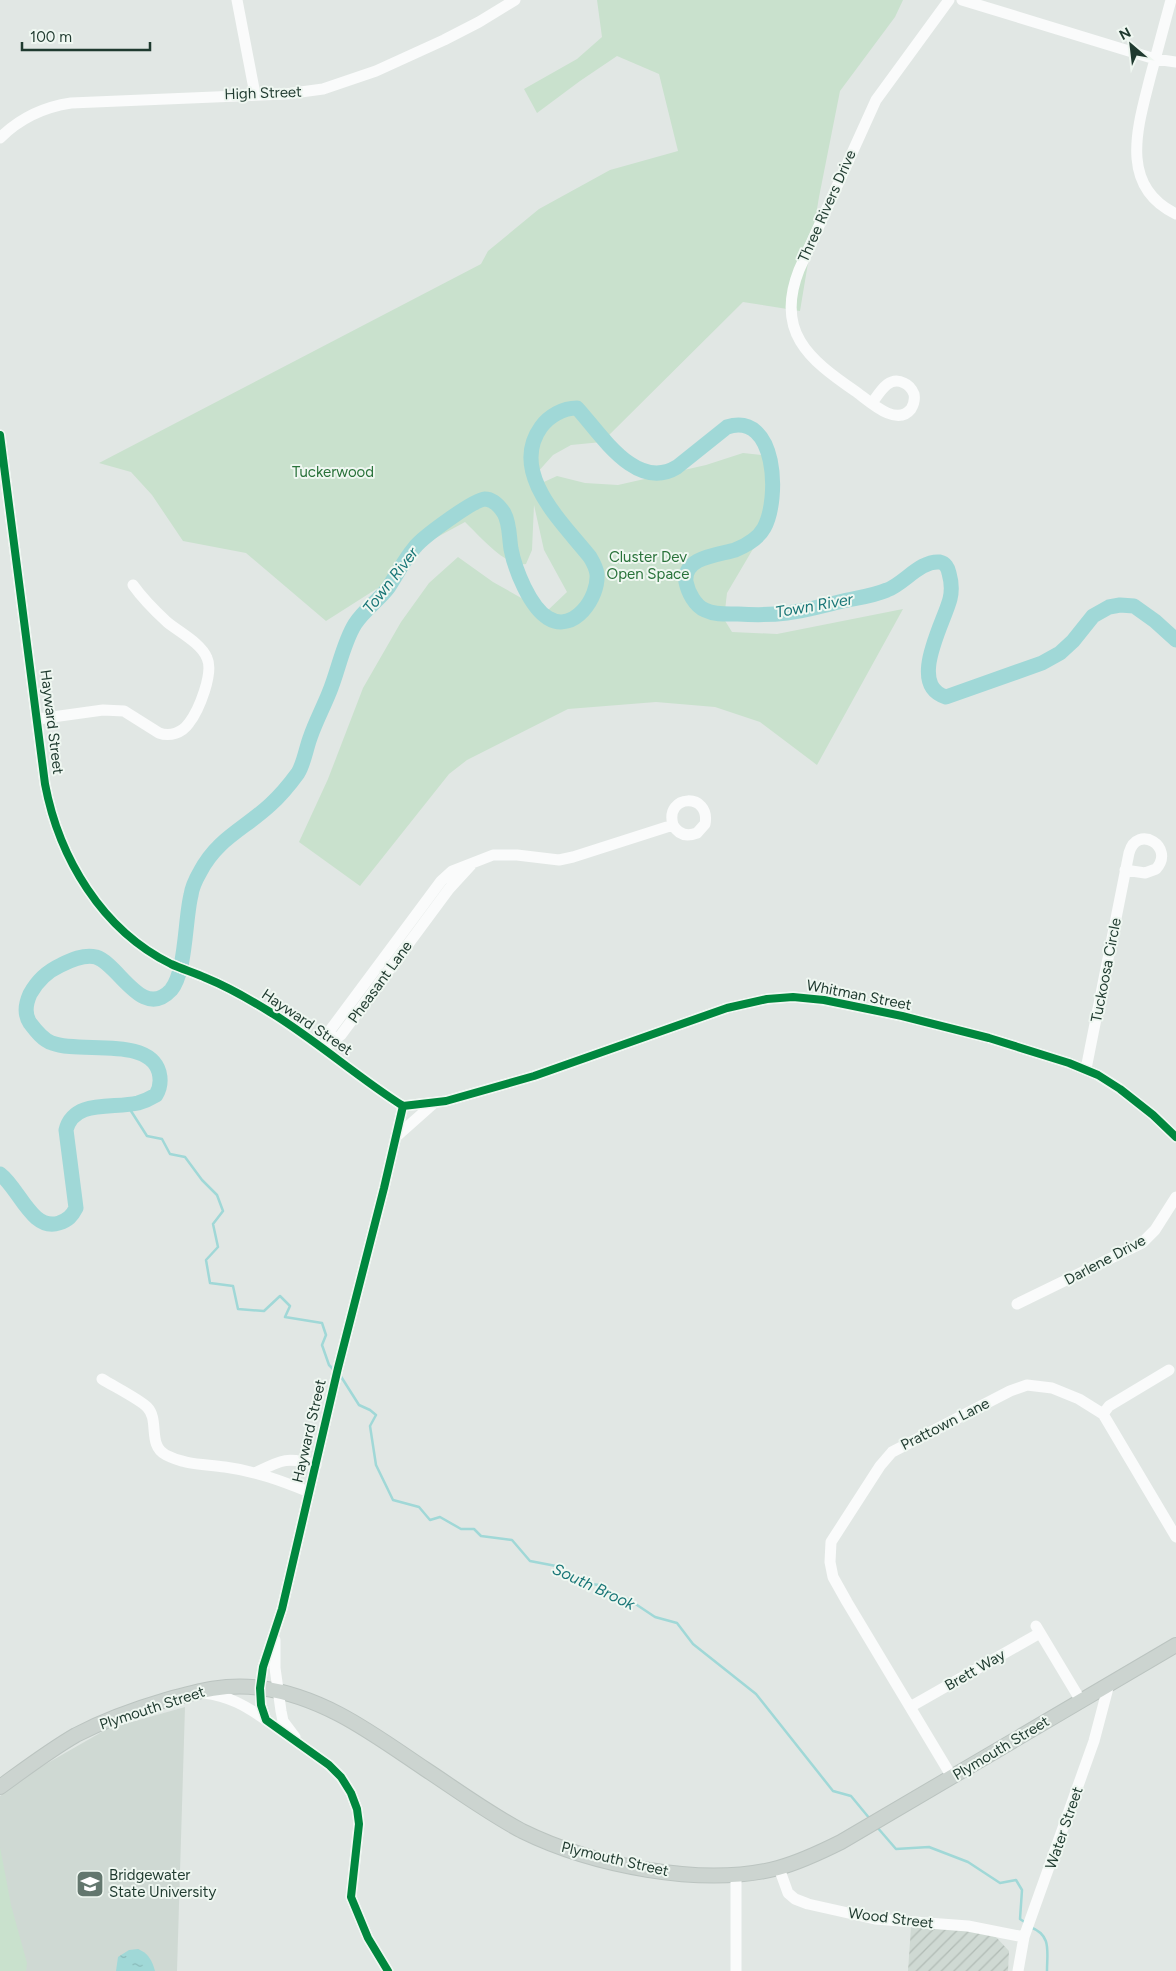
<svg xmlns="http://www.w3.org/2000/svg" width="1176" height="1971" viewBox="0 0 1176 1971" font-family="Figtree,sans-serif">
<defs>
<pattern id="industrial-furrows" width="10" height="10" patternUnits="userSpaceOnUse" patternTransform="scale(1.25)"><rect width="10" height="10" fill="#cfd9d3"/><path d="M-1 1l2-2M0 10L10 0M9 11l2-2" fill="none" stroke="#b1bbb5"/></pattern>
<pattern id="water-ripples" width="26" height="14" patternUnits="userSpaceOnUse" patternTransform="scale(1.25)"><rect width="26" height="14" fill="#a0d8d7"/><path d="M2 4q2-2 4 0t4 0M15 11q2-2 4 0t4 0" fill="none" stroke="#89bab9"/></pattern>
</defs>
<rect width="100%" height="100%" fill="#e1e7e4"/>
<path fill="#cfd9d3" d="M185,1707L177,1971H0V1796L39,1768L107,1729Z"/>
<path fill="url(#industrial-furrows)" d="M911,1927L980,1932L996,1937L1009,1951L1008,1971H908Z"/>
<path fill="#c9e1cd" d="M597,0H903L895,17L840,91L819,197L800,311L743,302L602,442L571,445L553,455L536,474L535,486L557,476L585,483L618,485L706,465L743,453L772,456L779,478L776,510L727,593L724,619L732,632L777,634L903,609L817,765L760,722L715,707L656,702L568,709L467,760L449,774L360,886L299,842L328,779L363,688L401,622L429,583L458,557L493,582L546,612L567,592L544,550L534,505L532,550L526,564C506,568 479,535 465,522L430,541L381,586L326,621L246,553L183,541L152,495L131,472L99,463L481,264L488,251L539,209L610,170L678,151L659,74L617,56L580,81L537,113L524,89L577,59L602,37Z
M0,1847L11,1905L27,1963L26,1971H0Z"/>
<path fill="url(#water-ripples)" d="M138,1949C148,1953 152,1960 155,1971H116L118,1957L129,1950Z"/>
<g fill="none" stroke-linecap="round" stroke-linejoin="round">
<path stroke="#a0d8d7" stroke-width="2.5" d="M131,1104V1111L147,1136L162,1139L170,1154L185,1157L202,1180L217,1195L223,1211L213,1224L218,1247L206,1260L210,1283L233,1286L238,1309L264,1311L280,1296L290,1306L285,1317L322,1323L326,1335L322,1345L329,1365L334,1370
M340,1375L359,1405L370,1410L376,1415L370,1426L376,1465L393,1500L419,1507L430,1520L440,1517L461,1529H474L481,1536L512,1540L530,1561L556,1566L584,1583L599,1585L610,1595L628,1599L655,1617L677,1623L693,1644L756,1694L833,1791L851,1796L870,1819
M877,1827L896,1849L929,1847L968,1862L1000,1883L1016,1880L1022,1890L1020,1919L1026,1923
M1030,1927C1052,1935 1047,1951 1047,1971"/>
<path stroke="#a0d8d7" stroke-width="15" d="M0,1174C19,1188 32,1232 59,1223C68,1220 72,1216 76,1208L66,1130C74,1099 113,1109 138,1103C145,1101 151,1098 156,1095C161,1087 161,1080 159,1072C149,1036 80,1054 52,1043C43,1040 36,1031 30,1023C24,1014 26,1003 30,994C37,981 48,971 61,965C71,960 84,954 96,957C119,964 142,1021 171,990C186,973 185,918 191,895C192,887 196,879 200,872C217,839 244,829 270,805C280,796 290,784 298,773C304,763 306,749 310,738C315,723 323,708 329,693C338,672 343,643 355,624C364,610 378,601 388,588C397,574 404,560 415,547C423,537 473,500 485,499C494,499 500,507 504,513C510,524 509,537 511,549C515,570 530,607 548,618C574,634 599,597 597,574C596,567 593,562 590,557C564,524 508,473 541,427C549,416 563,408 577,408C601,434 636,492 677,467L727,427C777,411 780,499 764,528C758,539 747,545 735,550C718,555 683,557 686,582C688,592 695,606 705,610C715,615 727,614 738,614C755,615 771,615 787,613C806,611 825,605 843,601C857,598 873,596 887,590C904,584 920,560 940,562C945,563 948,568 949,573C951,580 952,591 950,599C944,623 907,685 946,697L1042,663L1060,653L1073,641L1093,616L1109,607L1120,605L1134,606L1155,621L1176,640"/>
<defs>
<path id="major" d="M0,1787C25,1769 50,1750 76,1735C105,1720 135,1709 166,1700C198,1691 227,1683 261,1688C325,1697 373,1734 425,1769C457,1790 488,1813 522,1831C591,1865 702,1888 778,1868C800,1862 821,1852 841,1842L1176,1645"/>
</defs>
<use href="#major" stroke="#bbc4c0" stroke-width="16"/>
<path stroke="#fafbfb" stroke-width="11" d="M237,0L255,94
M962,0L1155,59L1176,62
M1171,0C1164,26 1157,52 1150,78C1138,126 1118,186 1176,214
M0,138C19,119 44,107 71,103L286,94L323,89L376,71L444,40L479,22L515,0
M872,403C880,392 889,375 904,383C909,385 912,389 914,394C915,399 914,404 911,409C896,428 868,400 855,391C808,359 775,331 799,270L876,100L949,0
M0,435L45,784C59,858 102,930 171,964C182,969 195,973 206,978C228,987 249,999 270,1012C316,1040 357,1077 403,1106L384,1188L338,1368L282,1609L263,1667L260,1688L261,1705L266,1720L329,1765L341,1777L351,1793L357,1809L359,1824L351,1897L368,1938L388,1971
M38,719L103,710L124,711L159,733C170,737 182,733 189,723C199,710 214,673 207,658C201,643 179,632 167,622C154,610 143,599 133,585
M324,1048L341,1035L449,889L471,865
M324,1049L331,1029L441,881L452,871L493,855H517L559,860L573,857L673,825C664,794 711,792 705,824L697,833C686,837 678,834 673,825
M1086,1069L1129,853C1137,823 1176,847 1156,869L1145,873L1125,870
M403,1106L446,1101L534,1076L727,1008L767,999L793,997L824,1000L902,1016L989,1038L1069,1063L1098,1075L1120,1089L1153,1115L1176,1137
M397,1136L433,1104
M1017,1304L1142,1243L1155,1230L1176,1197
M102,1379C113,1386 139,1399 147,1407C160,1420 147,1445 166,1455C185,1465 205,1464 225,1467C255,1471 282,1481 309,1492
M1103,1414L1109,1406L1169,1370
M255,1473C281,1460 287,1456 316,1465
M1036,1626L1081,1701
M275,1640V1668L281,1711L283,1721L295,1737
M204,1693C229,1696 246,1706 266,1720
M910,1707L1040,1633
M952,1777L847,1602L833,1577L830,1562L831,1542L880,1466L892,1452L1010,1391L1027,1385L1052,1388L1079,1399L1103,1414L1176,1537
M779,1868L788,1893L795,1899L808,1904L875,1919L968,1926L1024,1937
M736,1971V1875
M1018,1971L1024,1937L1094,1741L1109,1684"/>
<use href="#major" stroke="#ccd4d0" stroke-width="14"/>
<defs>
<path id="cycleway" d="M0,435L45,784C59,858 102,930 171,964C182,969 195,973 206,978C228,987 249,999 270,1012C316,1040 357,1077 403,1106L384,1188L338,1368L282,1609L263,1667L260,1688L261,1705L266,1720L329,1765L341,1777L351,1793L357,1809L359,1824L351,1897L368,1938L388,1971
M403,1106L446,1101L534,1076L727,1008L767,999L793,997L824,1000L902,1016L989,1038L1069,1063L1098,1075L1120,1089L1153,1115L1176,1137"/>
</defs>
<use href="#cycleway" stroke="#eff7f1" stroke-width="11"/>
<use href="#cycleway" stroke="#00873e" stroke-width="8"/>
</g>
<defs>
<symbol id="university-square" viewBox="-11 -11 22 22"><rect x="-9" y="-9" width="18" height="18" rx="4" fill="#63776e" stroke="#eff7f1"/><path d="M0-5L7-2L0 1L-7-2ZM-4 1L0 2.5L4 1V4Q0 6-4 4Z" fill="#fff"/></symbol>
</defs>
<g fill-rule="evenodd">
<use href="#university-square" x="74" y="1868" width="32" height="32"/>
</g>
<g text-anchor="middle" stroke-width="4" stroke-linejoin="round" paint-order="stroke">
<g font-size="15" fill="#1f3a2f" stroke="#eff7f1">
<text transform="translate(263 93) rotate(-2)" y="5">High Street</text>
<text transform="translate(827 206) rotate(-66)" y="5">Three Rivers Drive</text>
<text transform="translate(52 722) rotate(83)" y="5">Hayward Street</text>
<text transform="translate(1106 970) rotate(-79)" y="5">Tuckoosa Circle</text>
<text transform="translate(380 982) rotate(-54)" y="5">Pheasant Lane</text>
<text transform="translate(859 995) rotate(11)" y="5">Whitman Street</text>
<text transform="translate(307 1022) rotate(34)" y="5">Hayward Street</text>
<text transform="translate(1105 1260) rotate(-28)" y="5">Darlene Drive</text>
<text transform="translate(945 1424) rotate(-27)" y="5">Prattown Lane</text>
<text transform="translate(309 1431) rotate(-77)" y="5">Hayward Street</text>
<text transform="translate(975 1670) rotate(-30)" y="5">Brett Way</text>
<text transform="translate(152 1708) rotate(-18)" y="5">Plymouth Street</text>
<text transform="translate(1001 1748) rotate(-31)" y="5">Plymouth Street</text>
<text transform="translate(1064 1828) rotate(-71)" y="5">Water Street</text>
<text transform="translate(615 1859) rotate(13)" y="5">Plymouth Street</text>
<text transform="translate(891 1918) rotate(7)" y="5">Wood Street</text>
</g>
<g font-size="15" fill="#29723a" stroke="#eff7f1">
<text x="333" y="477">Tuckerwood</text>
<text x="648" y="562">Cluster Dev<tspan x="648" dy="17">Open Space</tspan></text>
</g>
<g font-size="15" fill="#1f3a2f" stroke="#eff7f1" text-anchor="start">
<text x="109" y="1880">Bridgewater<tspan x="109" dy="17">State University</tspan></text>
</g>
<g font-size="16" font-style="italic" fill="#197677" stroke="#eff7f1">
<text transform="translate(390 580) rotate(-52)" y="6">Town River</text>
<text transform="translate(814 605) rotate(-10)" y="6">Town River</text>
<text transform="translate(594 1586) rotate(25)" y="6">South Brook</text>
</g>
</g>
<g transform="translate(1131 45) rotate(332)" stroke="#eff7f1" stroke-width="4" paint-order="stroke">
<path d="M0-4L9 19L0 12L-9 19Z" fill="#1f3a2f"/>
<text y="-8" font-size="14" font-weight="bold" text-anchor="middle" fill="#1f3a2f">N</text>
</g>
<path d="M22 42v8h128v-8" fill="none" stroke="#1f3a2f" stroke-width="2.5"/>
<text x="30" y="42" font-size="15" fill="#1f3a2f" stroke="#eff7f1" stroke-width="4" paint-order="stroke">100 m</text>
</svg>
